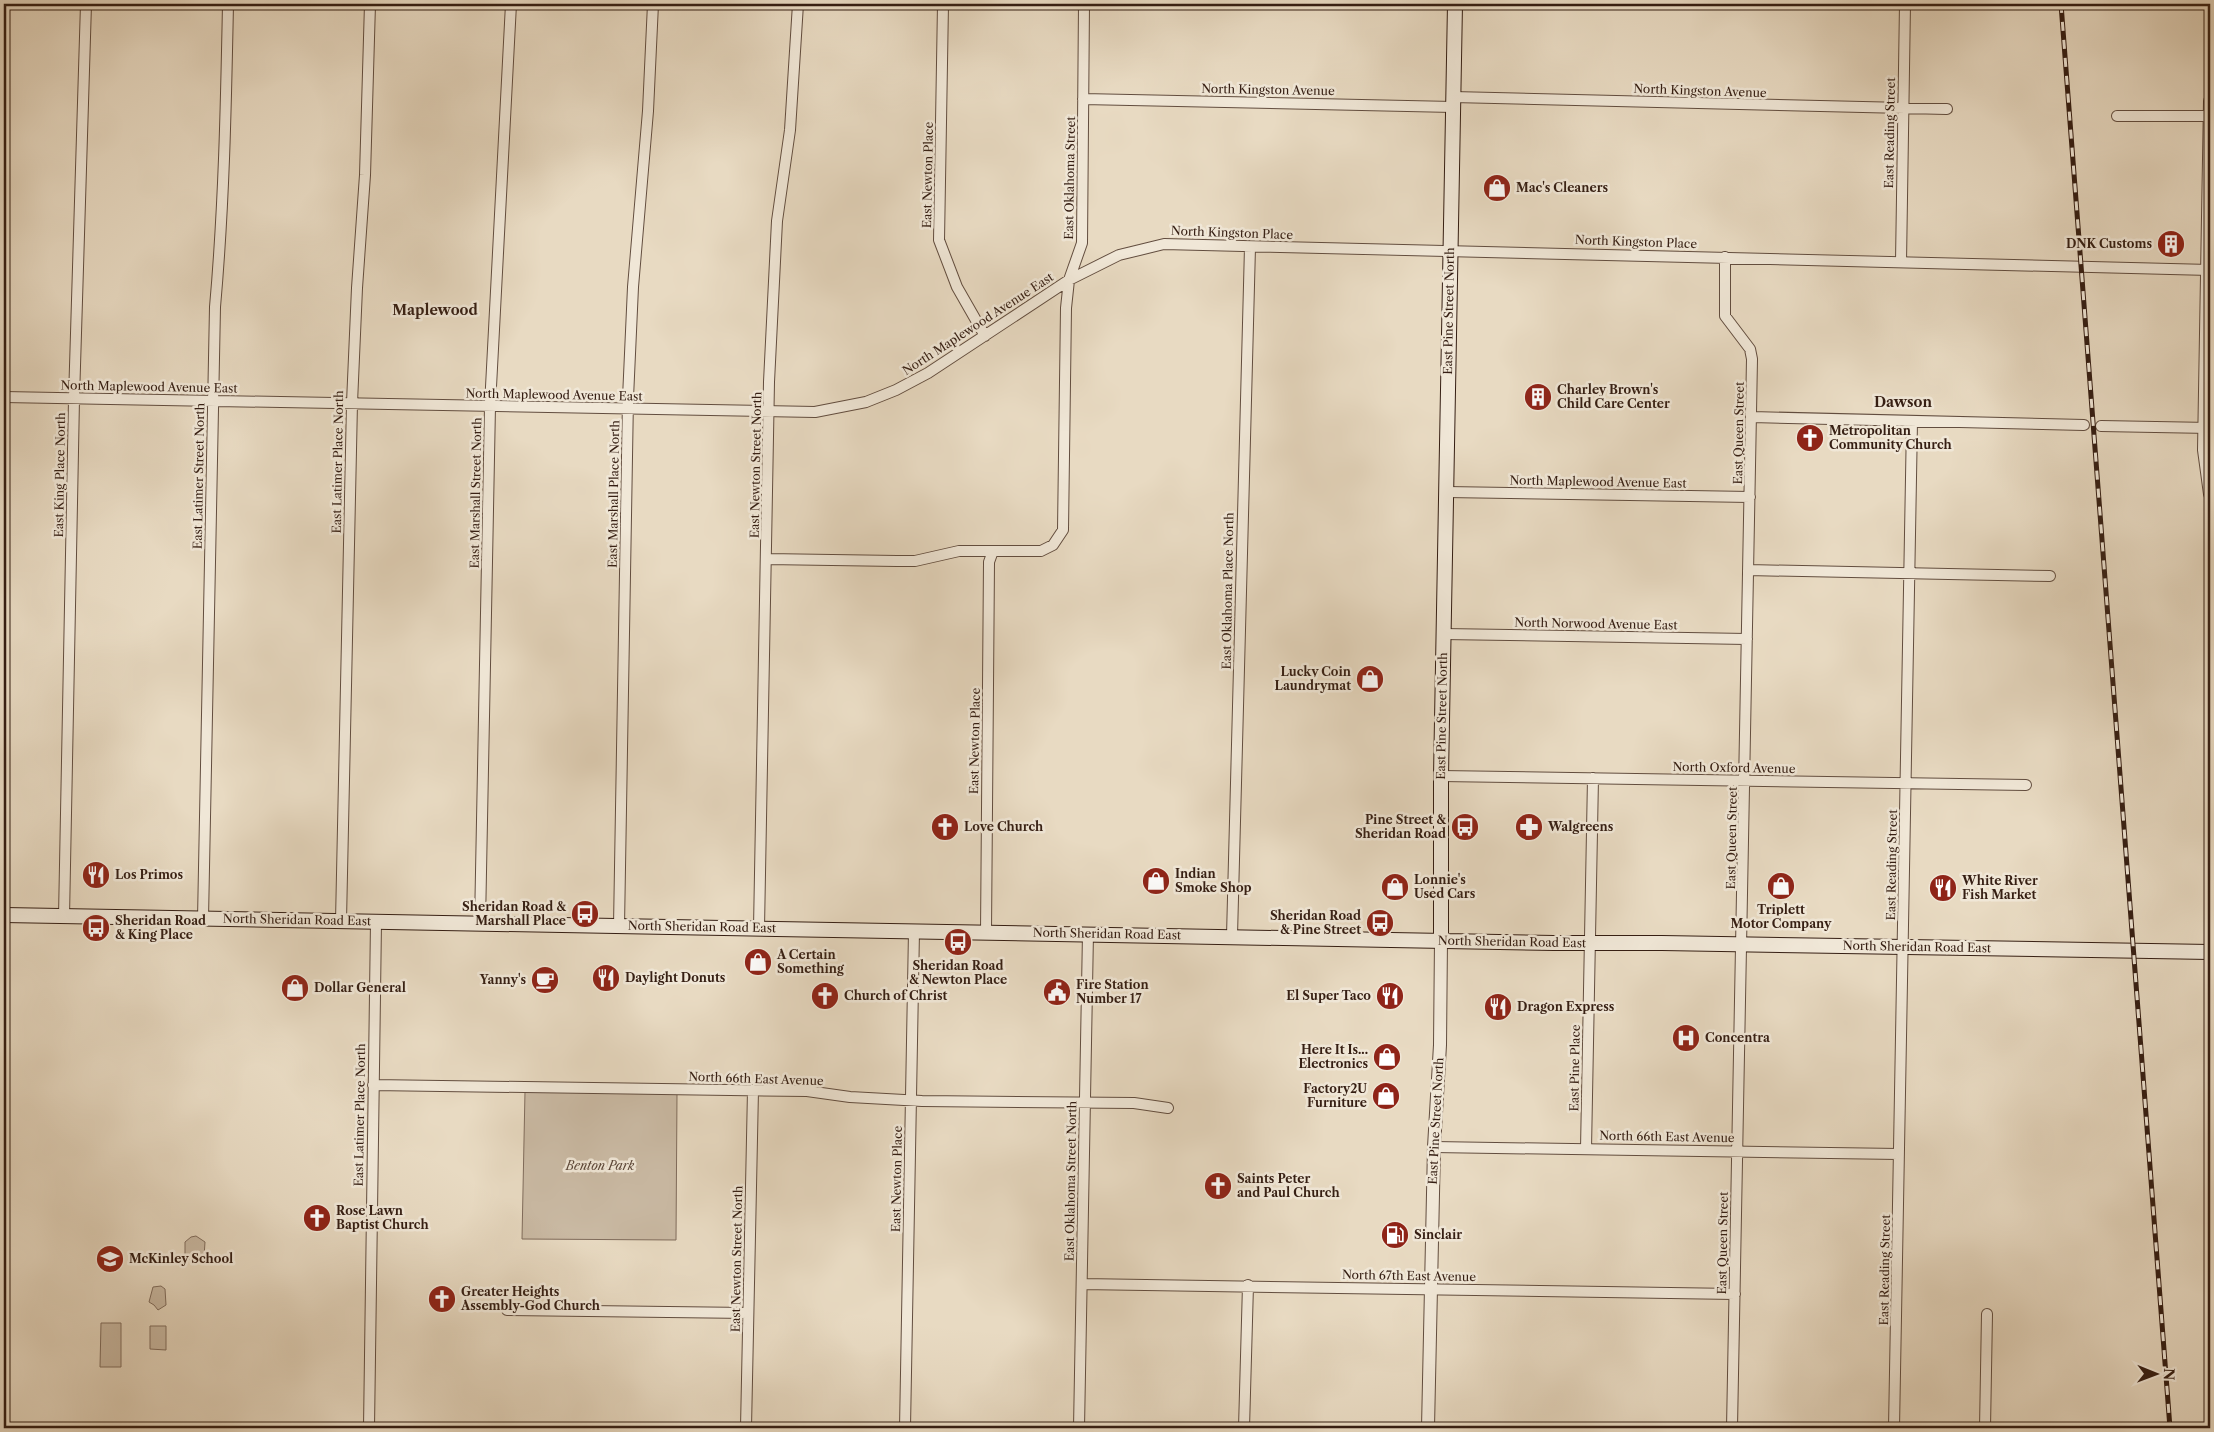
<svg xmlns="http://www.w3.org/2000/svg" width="2214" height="1432" viewBox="0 0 2214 1432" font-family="'Libre Caslon Text',serif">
<rect width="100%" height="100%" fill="#e8dac2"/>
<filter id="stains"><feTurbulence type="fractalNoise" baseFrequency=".004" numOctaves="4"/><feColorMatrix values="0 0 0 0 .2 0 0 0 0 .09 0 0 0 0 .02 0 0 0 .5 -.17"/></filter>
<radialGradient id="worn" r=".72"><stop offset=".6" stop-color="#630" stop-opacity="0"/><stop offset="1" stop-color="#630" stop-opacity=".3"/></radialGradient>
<path fill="#cabaa4" stroke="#806c5c" d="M525,1091L677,1094L676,1240L522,1239Z
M196,1236L205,1242L204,1257L197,1261L188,1259L185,1255V1242L191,1237Z
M161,1286L165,1289L166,1305L158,1310L154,1305L149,1302L153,1287Z
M101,1323H121V1367H100Z
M150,1326H166V1350L150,1349Z"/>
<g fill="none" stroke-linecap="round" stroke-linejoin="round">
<defs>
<path id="minor" d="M943,4L939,240L957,287L985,336
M1453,97L1947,109
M1083,99L1453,107
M2117,116H2210
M1725,257V316L1750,349L1752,359L1732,1428
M1901,262L1905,4
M4,397L815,412L866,402L896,390L928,373L1069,280L1119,255L1164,244L2210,270
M1752,417L2084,425
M2101,426L2210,428
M1446,492L1750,497
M767,559L897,561H915L959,551H1041L1053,545L1063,530L1066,308L1069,280L1082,243L1084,4
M1748,570L2050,576
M1443,634L1747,639
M1441,776L2026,785
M64,917L74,399L86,4
M203,919L215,307C224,206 226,105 228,4
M341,921L352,403L357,288L365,175L370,4
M480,924L490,406L511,4
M619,926L628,398L633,287L648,111L653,4
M759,928L769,382L777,221L790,130L798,4
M986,932L989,562L993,551
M1232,936L1250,247
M373,1085L807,1091L850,1097L922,1101L1134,1103L1168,1108
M1434,1147L1899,1154
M1586,1149L1593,778
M1082,1284L1735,1294
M507,1310L748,1313
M369,1428L376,922
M746,1428L753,1090
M905,1428L914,931
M1079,1428L1088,933
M1244,1428L1248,1285
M1894,1428L1912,422
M1985,1428L1987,1314"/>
<path id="tertiary" d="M2210,101L2204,450L2210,494
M1428,1428L1434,1147L1440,1045L1441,940"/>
<path id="secondary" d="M4,915L1554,943H1662L2210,952
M1441,940V776L1455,4"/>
</defs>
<use href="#minor" stroke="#624d3f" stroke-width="12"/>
<use href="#tertiary" stroke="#624d3f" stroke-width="14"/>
<use href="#secondary" stroke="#351e13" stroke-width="16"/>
<use href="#minor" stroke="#f0e7d7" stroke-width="10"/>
<use href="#tertiary" stroke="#f0e7d7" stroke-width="12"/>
<use href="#secondary" stroke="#f0e7d7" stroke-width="14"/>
<defs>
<path id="rail" d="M2061,4L2170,1428"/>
</defs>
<use href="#rail" stroke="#351e13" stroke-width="5"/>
<use href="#rail" stroke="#f0e7d7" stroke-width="3" stroke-dasharray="9" stroke-linecap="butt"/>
</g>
<defs>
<symbol id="shop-disc" viewBox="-11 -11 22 22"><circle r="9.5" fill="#8f2418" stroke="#f0e7d7"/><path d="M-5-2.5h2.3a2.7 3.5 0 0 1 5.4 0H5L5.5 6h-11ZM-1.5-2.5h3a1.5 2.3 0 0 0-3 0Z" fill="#fff"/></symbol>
<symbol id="building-disc" viewBox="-11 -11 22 22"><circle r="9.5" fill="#8f2418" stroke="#f0e7d7"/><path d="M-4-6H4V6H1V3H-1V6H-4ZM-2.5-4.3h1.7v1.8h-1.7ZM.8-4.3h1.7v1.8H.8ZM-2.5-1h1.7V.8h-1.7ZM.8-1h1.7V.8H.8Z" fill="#fff"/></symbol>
<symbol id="church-disc" viewBox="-11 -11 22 22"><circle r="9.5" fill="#8f2418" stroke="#f0e7d7"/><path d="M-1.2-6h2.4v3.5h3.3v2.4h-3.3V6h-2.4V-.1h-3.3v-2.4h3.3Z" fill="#fff"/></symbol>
<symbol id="bus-disc" viewBox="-11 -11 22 22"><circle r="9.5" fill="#8f2418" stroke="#f0e7d7"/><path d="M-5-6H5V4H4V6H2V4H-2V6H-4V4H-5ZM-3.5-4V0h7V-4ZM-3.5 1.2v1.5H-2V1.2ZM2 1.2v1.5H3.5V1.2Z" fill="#fff"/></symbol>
<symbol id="pharmacy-disc" viewBox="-11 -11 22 22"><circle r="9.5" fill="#8f2418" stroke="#f0e7d7"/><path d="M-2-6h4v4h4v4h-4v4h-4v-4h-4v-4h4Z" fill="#fff"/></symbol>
<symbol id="restaurant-disc" viewBox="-11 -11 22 22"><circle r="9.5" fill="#8f2418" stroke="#f0e7d7"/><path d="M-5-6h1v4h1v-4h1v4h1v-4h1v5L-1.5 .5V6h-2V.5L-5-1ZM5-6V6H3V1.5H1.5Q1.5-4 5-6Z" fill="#fff"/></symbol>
<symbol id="cafe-disc" viewBox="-11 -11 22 22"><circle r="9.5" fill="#8f2418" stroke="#f0e7d7"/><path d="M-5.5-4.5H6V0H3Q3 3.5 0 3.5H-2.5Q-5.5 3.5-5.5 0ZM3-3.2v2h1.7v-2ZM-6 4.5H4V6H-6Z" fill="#fff"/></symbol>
<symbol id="civic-disc" viewBox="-11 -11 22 22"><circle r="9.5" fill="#8f2418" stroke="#f0e7d7"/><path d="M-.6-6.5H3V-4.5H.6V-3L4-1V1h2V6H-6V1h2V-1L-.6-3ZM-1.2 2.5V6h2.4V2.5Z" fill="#fff"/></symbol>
<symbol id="hospital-disc" viewBox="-11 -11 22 22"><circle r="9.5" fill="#8f2418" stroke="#f0e7d7"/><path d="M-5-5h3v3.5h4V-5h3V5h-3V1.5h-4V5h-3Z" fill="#fff"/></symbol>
<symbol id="fuel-disc" viewBox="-11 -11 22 22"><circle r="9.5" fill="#8f2418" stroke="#f0e7d7"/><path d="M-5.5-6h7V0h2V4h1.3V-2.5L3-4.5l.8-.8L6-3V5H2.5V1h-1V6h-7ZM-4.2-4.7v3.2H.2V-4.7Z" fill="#fff"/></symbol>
<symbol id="school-disc" viewBox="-11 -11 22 22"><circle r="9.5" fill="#8f2418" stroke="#f0e7d7"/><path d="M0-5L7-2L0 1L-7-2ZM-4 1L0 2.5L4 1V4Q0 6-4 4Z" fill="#fff"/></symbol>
</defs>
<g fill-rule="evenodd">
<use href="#shop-disc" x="1481" y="172" width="32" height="32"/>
<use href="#building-disc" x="2155" y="228" width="32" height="32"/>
<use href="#building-disc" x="1522" y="381" width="32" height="32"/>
<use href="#church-disc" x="1794" y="422" width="32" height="32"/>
<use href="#shop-disc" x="1354" y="663" width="32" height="32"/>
<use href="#church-disc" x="929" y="811" width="32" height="32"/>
<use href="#bus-disc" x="1449" y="811" width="32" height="32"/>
<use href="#pharmacy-disc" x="1513" y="811" width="32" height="32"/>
<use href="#restaurant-disc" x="80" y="859" width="32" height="32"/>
<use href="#shop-disc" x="1140" y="865" width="32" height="32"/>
<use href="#shop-disc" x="1765" y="870" width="32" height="32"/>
<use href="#shop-disc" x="1379" y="871" width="32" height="32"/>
<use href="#restaurant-disc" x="1927" y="872" width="32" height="32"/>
<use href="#bus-disc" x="569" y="898" width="32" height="32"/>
<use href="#bus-disc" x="1364" y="907" width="32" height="32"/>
<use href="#bus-disc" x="80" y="912" width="32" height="32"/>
<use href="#bus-disc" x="942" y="926" width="32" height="32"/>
<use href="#shop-disc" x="742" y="946" width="32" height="32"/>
<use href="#restaurant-disc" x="590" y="962" width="32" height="32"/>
<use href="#cafe-disc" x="529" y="964" width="32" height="32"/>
<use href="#shop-disc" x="279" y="972" width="32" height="32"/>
<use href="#civic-disc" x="1041" y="976" width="32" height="32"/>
<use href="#church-disc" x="809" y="980" width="32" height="32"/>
<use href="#restaurant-disc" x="1374" y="980" width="32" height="32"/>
<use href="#restaurant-disc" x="1482" y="991" width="32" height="32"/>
<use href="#hospital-disc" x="1670" y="1022" width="32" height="32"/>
<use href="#shop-disc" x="1371" y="1041" width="32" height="32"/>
<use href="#shop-disc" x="1370" y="1080" width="32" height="32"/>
<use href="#church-disc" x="1202" y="1170" width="32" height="32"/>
<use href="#church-disc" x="301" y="1202" width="32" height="32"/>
<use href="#fuel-disc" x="1379" y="1219" width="32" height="32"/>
<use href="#school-disc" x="94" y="1243" width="32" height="32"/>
<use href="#church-disc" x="426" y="1283" width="32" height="32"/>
</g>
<g text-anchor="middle" stroke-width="5" stroke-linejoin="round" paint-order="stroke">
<g font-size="12" fill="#351e13" stroke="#f0e7d7">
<text transform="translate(1268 90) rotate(1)" y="4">North Kingston Avenue</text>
<text transform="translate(1700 91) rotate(2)" y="4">North Kingston Avenue</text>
<text transform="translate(1890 133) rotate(-89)" y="4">East Reading Street</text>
<text transform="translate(928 175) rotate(-89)" y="4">East Newton Place</text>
<text transform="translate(1070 178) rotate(-89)" y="4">East Oklahoma Street</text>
<text transform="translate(1232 233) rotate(2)" y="4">North Kingston Place</text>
<text transform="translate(1636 242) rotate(2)" y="4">North Kingston Place</text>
<text transform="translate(1449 311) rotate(-89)" y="4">East Pine Street North</text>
<text transform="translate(978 324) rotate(-33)" y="4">North Maplewood Avenue East</text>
<text transform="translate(149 387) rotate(1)" y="4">North Maplewood Avenue East</text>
<text transform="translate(554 395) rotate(1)" y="4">North Maplewood Avenue East</text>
<text transform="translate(1739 433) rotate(-89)" y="4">East Queen Street</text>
<text transform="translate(338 462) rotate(-89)" y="4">East Latimer Place North</text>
<text transform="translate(756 465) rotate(-89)" y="4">East Newton Street North</text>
<text transform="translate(60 475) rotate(-89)" y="4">East King Place North</text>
<text transform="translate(199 476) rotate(-89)" y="4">East Latimer Street North</text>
<text transform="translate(1598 482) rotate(1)" y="4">North Maplewood Avenue East</text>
<text transform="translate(476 493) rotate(-89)" y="4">East Marshall Street North</text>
<text transform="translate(614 494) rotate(-89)" y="4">East Marshall Place North</text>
<text transform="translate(1228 591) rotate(-89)" y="4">East Oklahoma Place North</text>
<text transform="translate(1596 624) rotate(1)" y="4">North Norwood Avenue East</text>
<text transform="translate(1442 716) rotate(-89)" y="4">East Pine Street North</text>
<text transform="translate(975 741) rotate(-89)" y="4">East Newton Place</text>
<text transform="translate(1734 768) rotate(1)" y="4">North Oxford Avenue</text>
<text transform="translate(1732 838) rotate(-89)" y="4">East Queen Street</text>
<text transform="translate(1892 865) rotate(-89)" y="4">East Reading Street</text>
<text transform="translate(297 920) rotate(1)" y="4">North Sheridan Road East</text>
<text transform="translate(702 927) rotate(1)" y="4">North Sheridan Road East</text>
<text transform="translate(1107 934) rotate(1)" y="4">North Sheridan Road East</text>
<text transform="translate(1512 942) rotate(1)" y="4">North Sheridan Road East</text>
<text transform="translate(1917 947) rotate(1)" y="4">North Sheridan Road East</text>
<text transform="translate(1575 1068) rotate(-89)" y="4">East Pine Place</text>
<text transform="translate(756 1079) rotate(2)" y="4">North 66th East Avenue</text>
<text transform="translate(360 1115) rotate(-89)" y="4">East Latimer Place North</text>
<text transform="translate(1436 1121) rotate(-87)" y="4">East Pine Street North</text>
<text transform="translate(1667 1137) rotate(1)" y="4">North 66th East Avenue</text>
<text transform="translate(897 1179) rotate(-89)" y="4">East Newton Place</text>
<text transform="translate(1071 1181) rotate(-89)" y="4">East Oklahoma Street North</text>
<text transform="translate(1723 1243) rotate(-89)" y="4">East Queen Street</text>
<text transform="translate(737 1259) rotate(-89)" y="4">East Newton Street North</text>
<text transform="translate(1885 1270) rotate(-89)" y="4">East Reading Street</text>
<text transform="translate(1409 1276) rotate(1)" y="4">North 67th East Avenue</text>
</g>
<g font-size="12" font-weight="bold" fill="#351e13" stroke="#f0e7d7" text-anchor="start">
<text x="1516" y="192">Mac's Cleaners</text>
<text x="2152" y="248" text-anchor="end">DNK Customs</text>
<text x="1557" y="394">Charley Brown's<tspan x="1557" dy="14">Child Care Center</tspan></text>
<text x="1829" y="435">Metropolitan<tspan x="1829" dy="14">Community Church</tspan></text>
<text x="1351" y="676" text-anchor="end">Lucky Coin<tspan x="1351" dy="14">Laundrymat</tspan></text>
<text x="1446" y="824" text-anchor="end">Pine Street &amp;<tspan x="1446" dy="14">Sheridan Road</tspan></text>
<text x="964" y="831">Love Church</text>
<text x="1548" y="831">Walgreens</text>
<text x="1175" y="878">Indian<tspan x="1175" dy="14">Smoke Shop</tspan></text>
<text x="115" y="879">Los Primos</text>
<text x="1414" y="884">Lonnie's<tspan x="1414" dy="14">Used Cars</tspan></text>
<text x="1962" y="885">White River<tspan x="1962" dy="14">Fish Market</tspan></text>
<text x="566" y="911" text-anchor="end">Sheridan Road &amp;<tspan x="566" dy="14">Marshall Place</tspan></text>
<text x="1781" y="914" text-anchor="middle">Triplett<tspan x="1781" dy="14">Motor Company</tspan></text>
<text x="1361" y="920" text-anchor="end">Sheridan Road<tspan x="1361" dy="14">&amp; Pine Street</tspan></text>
<text x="115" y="925">Sheridan Road<tspan x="115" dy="14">&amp; King Place</tspan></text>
<text x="777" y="959">A Certain<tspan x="777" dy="14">Something</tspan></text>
<text x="958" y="970" text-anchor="middle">Sheridan Road<tspan x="958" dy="14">&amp; Newton Place</tspan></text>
<text x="625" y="982">Daylight Donuts</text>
<text x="526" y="984" text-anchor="end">Yanny's</text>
<text x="1076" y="989">Fire Station<tspan x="1076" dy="14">Number 17</tspan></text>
<text x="314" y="992">Dollar General</text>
<text x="844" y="1000">Church of Christ</text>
<text x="1371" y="1000" text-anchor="end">El Super Taco</text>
<text x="1517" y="1011">Dragon Express</text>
<text x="1705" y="1042">Concentra</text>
<text x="1368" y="1054" text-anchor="end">Here It Is...<tspan x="1368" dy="14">Electronics</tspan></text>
<text x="1367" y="1093" text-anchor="end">Factory2U<tspan x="1367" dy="14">Furniture</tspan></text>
<text x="1237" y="1183">Saints Peter<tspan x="1237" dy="14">and Paul Church</tspan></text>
<text x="336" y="1215">Rose Lawn<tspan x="336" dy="14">Baptist Church</tspan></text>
<text x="1414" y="1239">Sinclair</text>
<text x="129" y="1263">McKinley School</text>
<text x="461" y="1296">Greater Heights<tspan x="461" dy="14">Assembly-God Church</tspan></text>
</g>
<g font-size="12" font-style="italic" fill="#5a4537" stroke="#f0e7d7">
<text x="600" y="1170">Benton Park</text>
</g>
<g font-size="14" font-weight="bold" fill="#351e13" stroke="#f0e7d7">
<text x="435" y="315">Maplewood</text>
<text x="1903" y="407">Dawson</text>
</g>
</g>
<rect width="2214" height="1432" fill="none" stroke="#e8dac2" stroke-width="20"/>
<rect x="5" y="5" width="2204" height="1422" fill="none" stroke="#351e13" stroke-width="2.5"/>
<rect x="10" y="10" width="2194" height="1412" fill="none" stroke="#351e13"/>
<g transform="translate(2156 1374) rotate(91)" stroke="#f0e7d7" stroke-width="4" paint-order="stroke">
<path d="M0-4L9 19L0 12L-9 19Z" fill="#351e13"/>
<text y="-8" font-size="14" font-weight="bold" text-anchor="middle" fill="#351e13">N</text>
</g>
<rect width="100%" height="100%" filter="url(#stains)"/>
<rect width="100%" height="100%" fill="url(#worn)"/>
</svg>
